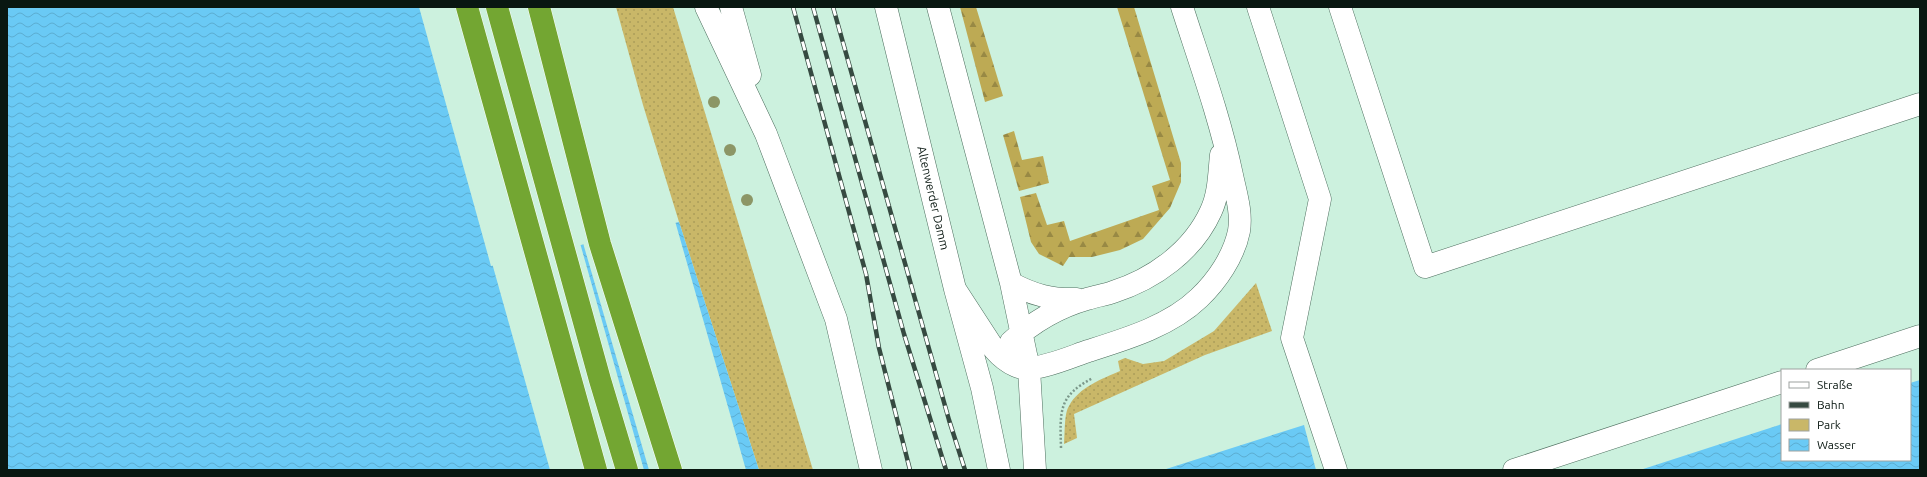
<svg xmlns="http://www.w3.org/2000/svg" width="1927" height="477" viewBox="0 0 1927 477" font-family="Ubuntu,sans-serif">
<defs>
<pattern id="green-dots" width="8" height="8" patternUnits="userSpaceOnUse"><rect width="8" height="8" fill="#c9b768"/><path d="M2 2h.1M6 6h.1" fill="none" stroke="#ab9d59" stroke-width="1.8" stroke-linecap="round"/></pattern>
<pattern id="forest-firs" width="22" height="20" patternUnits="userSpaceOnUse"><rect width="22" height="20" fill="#bdaa54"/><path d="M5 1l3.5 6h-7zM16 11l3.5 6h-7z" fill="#988944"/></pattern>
<pattern id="water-waves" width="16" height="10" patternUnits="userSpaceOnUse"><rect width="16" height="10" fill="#6acaf5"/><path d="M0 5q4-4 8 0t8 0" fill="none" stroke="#5badd1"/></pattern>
</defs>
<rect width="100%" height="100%" fill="#ccf1de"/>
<path fill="url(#green-dots)" d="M616,7H673L813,470H759L679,222L643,105Z
M1256,283L1272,331L1205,355L1074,414L1077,438L1064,444C1065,434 1064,413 1069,406C1079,387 1102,379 1120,371L1118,361L1125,358L1143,364L1164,361L1214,331Z"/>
<path fill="url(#forest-firs)" d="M960,7H976L1003,96L985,102Z
M1117,7H1134L1181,163V182L1170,208L1143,239L1120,250L1092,257H1069L1063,266L1039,254L1031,242L1020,197L1036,193L1047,225L1064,221L1070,241L1159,210L1152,186L1170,180Z
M1014,131L1022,160L1043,156L1049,183L1019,191L1003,135Z"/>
<path fill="url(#water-waves)" d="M7,7H419L491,266L679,222L759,470H7Z
M1920,380V470H1640L1782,424V460H1910V383Z
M1304,425L1316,470H1163Z"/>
<path fill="#ccf1de" d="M465,163L492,264L580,243L644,470H550L492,263Z
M675,221L746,470H649L583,243Z"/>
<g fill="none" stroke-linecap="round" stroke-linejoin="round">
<defs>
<path id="minor" d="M706,7L766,134L836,319L871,470
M731,7L750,75
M886,7L955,289L982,388L999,470
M938,7L1011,283L1029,369L1035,470
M1258,7L1320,199L1292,338L1336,470
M1340,7L1425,267L1920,104
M1011,283C1033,295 1052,300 1077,299
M955,289L994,349C1000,356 1007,362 1016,366C1033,374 1070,357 1088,351C1126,339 1170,326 1199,298C1217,281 1234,256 1239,231C1242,212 1236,194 1232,175C1220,118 1200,63 1182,7
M1011,342C1033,322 1059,307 1087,299C1096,296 1105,295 1113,292C1154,279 1193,251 1211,211C1219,194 1219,174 1221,155
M1817,370L1920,336
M1514,470L1782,382"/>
<path id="highway" d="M467,7L596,470
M497,7L600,380L627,470
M539,7L600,244L671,470"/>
</defs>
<use href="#minor" stroke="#4d6e5e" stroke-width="23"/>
<use href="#highway" stroke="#fff" stroke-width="23"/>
<path stroke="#7c988a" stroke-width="2.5" stroke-dasharray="2 2" stroke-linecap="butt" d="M1061,448C1060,411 1058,396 1093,378"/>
<use href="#minor" stroke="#fff" stroke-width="22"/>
<use href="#highway" stroke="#73a632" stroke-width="22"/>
<defs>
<path id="rail" d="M793,7L866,274L879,348L910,470
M813,7L904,334L946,470
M833,7L949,420L965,470"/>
</defs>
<use href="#rail" stroke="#364a41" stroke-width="4.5"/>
<use href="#rail" stroke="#fff" stroke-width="3" stroke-dasharray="9" stroke-linecap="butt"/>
</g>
<g fill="#8c9666">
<circle cx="714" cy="102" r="6"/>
<circle cx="730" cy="150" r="6"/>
<circle cx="747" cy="200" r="6"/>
</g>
<g text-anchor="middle" stroke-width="3" stroke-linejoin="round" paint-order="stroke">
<g font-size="12" fill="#091711" stroke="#fff">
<text transform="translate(933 198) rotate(77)" y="4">Altenwerder Damm</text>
</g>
</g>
<rect width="1927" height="477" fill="none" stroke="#091711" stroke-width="16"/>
<rect x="1781" y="369" width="130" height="92" fill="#ffffff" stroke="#9da2a0"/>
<rect x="1789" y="382" width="20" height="6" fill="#ffffff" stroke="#9da2a0"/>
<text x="1817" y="389" font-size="12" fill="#091711">Straße</text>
<rect x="1789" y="402" width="20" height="6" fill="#364a41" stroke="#9da2a0"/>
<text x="1817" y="409" font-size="12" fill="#091711">Bahn</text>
<rect x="1789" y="419" width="20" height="12" fill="#c9b768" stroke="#9da2a0"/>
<text x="1817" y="429" font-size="12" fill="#091711">Park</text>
<rect x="1789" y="439" width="20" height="12" fill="url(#water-waves)" stroke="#9da2a0"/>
<text x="1817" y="449" font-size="12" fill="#091711">Wasser</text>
</svg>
